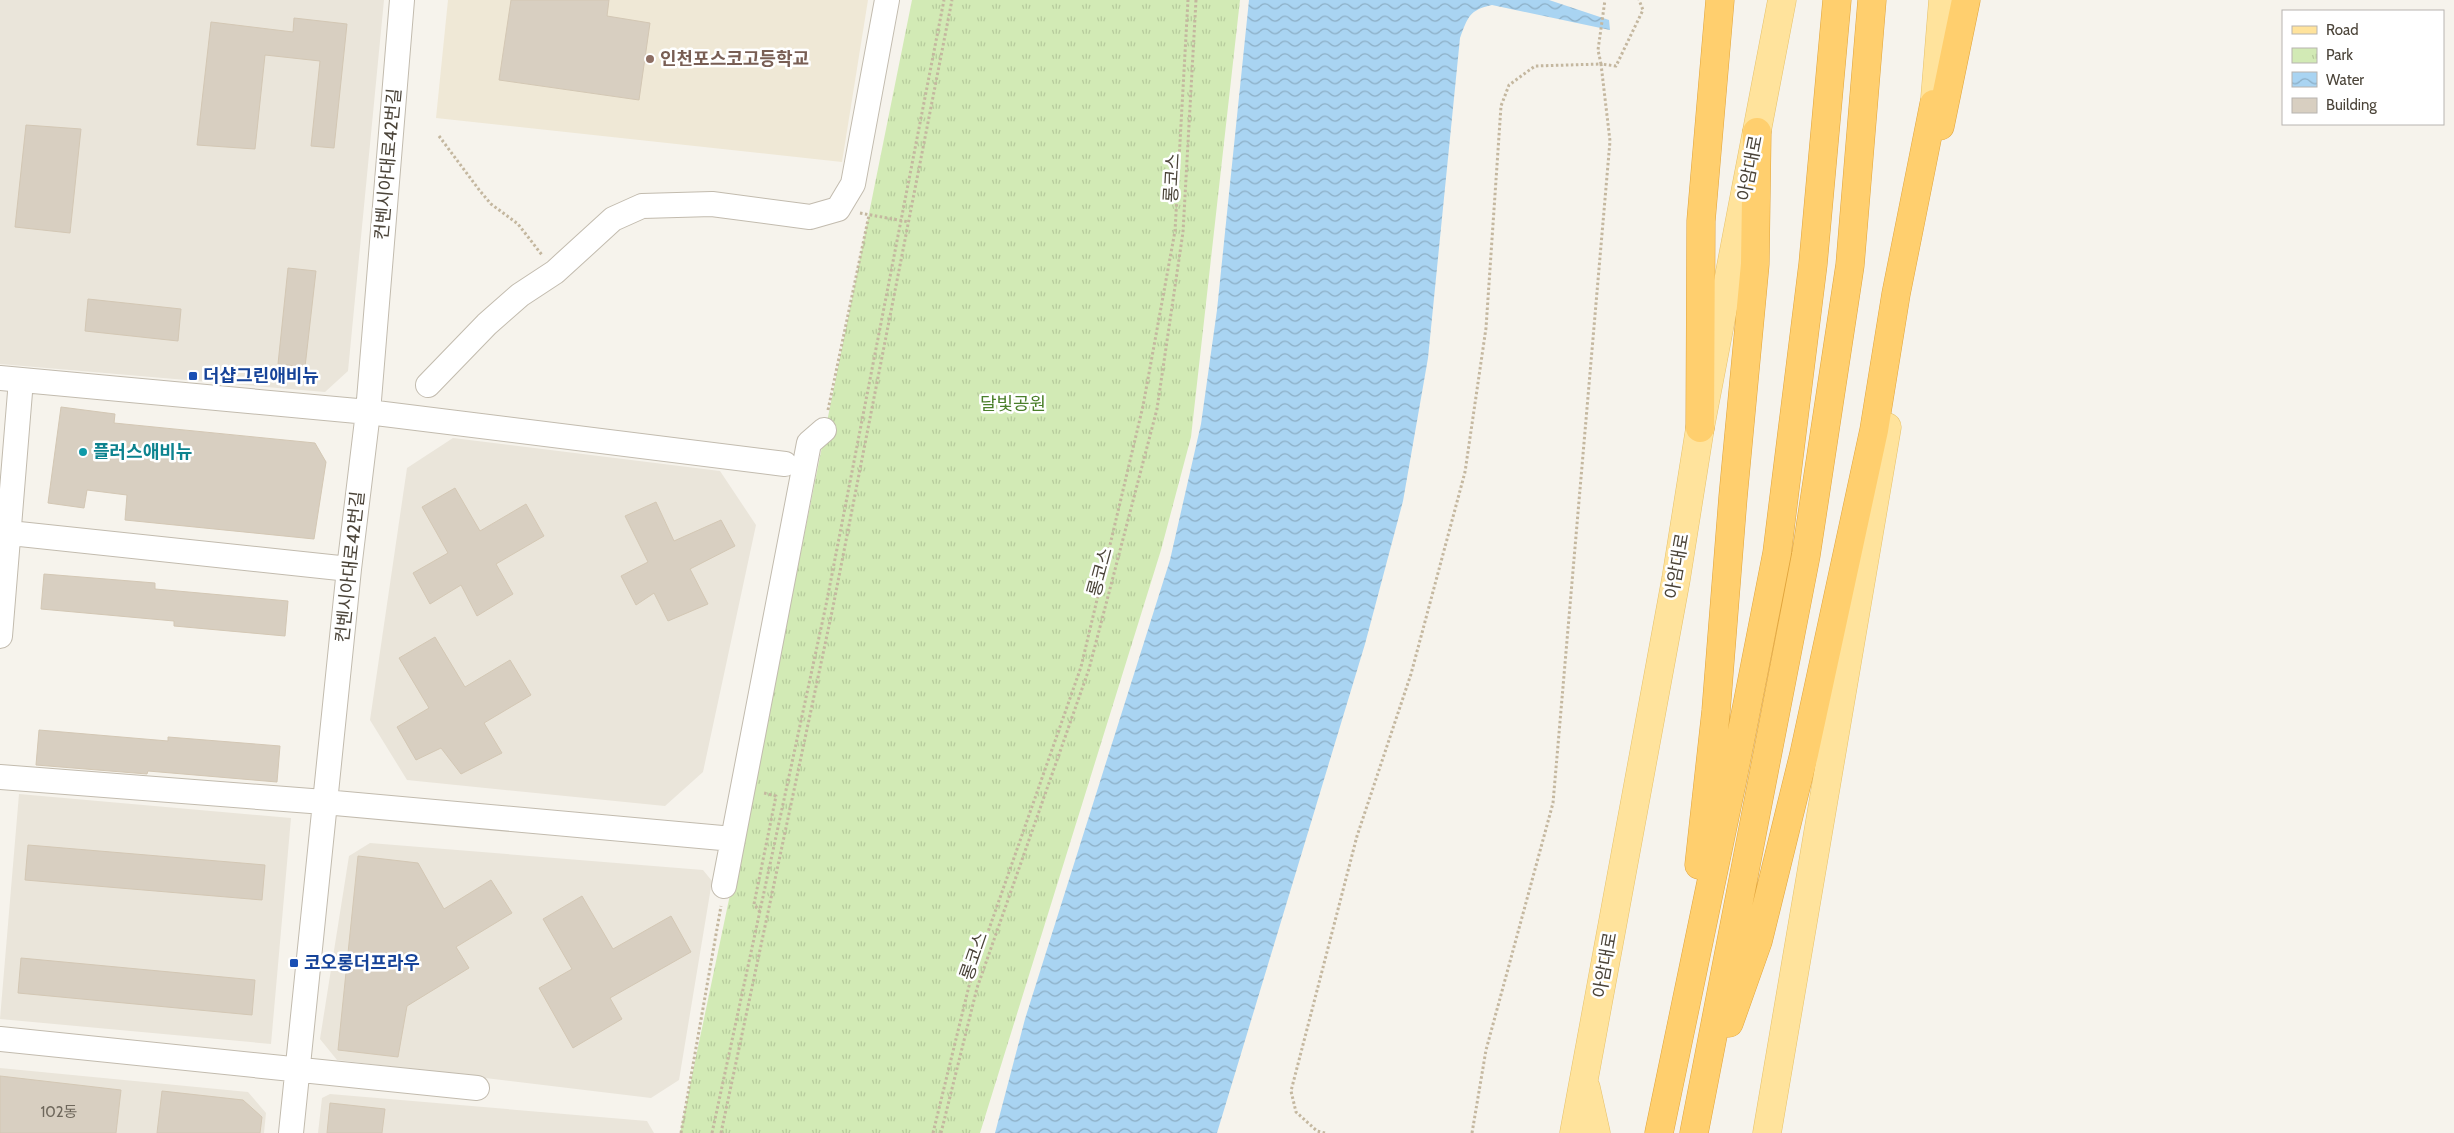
<svg xmlns="http://www.w3.org/2000/svg" width="2454" height="1133" viewBox="0 0 2454 1133" font-family="Cabin,'Noto Sans KR',sans-serif">
<defs>
<pattern id="park-tufts" width="24" height="20" patternUnits="userSpaceOnUse" patternTransform="scale(1.25)"><rect width="24" height="20" fill="#d2eab5"/><path d="M3 7l-1-3M5 7V3M7 7l1-3M15 17l-1-3M17 17v-4M19 17l1-3" fill="none" stroke="#b6ca9c"/></pattern>
<pattern id="water-waves" width="16" height="10" patternUnits="userSpaceOnUse" patternTransform="scale(1.25)"><rect width="16" height="10" fill="#a9d4f2"/><path d="M0 5q4-4 8 0t8 0" fill="none" stroke="#8caec5"/></pattern>
</defs>
<rect width="100%" height="100%" fill="#f6f3ec"/>
<path fill="#eae5da" d="M0,0H384L348,371L325,392L0,364Z
M453,438L720,471L756,525L703,772L665,806L407,780L370,720L407,468Z
M19,794L291,818L271,1044L0,1019Z
M370,843L703,870L712,881L679,1080L651,1098L337,1060L320,1039L349,856Z
M0,1068L248,1092L266,1113L264,1133H0Z
M330,1094L647,1121L654,1133H318L322,1098Z"/>
<path fill="#efe8d6" d="M448,0H868L842,162L436,118Z"/>
<path fill="url(#park-tufts)" d="M912,0H1240L1191,437L1161,550L980,1133H680L775,680Z"/>
<path fill="url(#water-waves)" d="M1249,0H1549L1609,20L1610,30L1492,5C1469,10 1468,17 1460,38L1428,358L1403,501L1365,644L1217,1133H995L1025,1019L1170,560L1201,424L1217,310Z"/>
<path fill="#d8cfc1" stroke="#d3c7b4" d="M511,0H609L607,16L650,23L639,100L499,80Z
M294,18L347,24L334,148L311,146L320,61L265,55L255,149L197,145L211,22L293,32Z
M26,125L81,129L70,233L15,227Z
M288,268L316,271L305,367L278,364Z
M88,299L181,309L178,341L85,331Z
M61,407L115,414L114,423L315,443L326,462L314,539L125,520L127,495L87,490L84,508L48,503Z
M455,488L480,531L526,504L544,536L496,564L513,594L477,616L461,585L430,604L413,573L448,553L422,507Z
M656,502L674,541L721,520L735,546L690,569L708,604L668,621L654,593L636,605L621,576L648,562L625,516Z
M44,574L155,583V589L288,601L285,636L174,626V621L41,609Z
M435,637L465,687L510,660L531,695L484,723L502,753L461,774L441,748L416,760L397,727L429,708L399,658Z
M39,730L168,741V737L280,746L277,782L148,771L147,774L36,765Z
M28,845L265,865L262,900L25,880Z
M358,856L418,863L444,909L491,880L512,913L456,947L469,968L407,1006L398,1057L338,1050Z
M582,896L613,949L671,916L691,952L610,998L622,1019L573,1048L539,988L572,969L543,919Z
M21,958L255,980L252,1015L18,993Z
M0,1076L121,1090L116,1133H0Z
M162,1091L243,1100L262,1117L260,1133H157Z
M330,1103L385,1109L382,1133H327Z"/>
<g fill="none" stroke-linecap="round" stroke-linejoin="round">
<defs>
<path id="minor" d="M0,378L368,412L785,464
M428,385L487,324L520,295L555,272L613,219L642,206L712,204L810,217L838,209L853,184L887,0
M0,532L349,569
M0,636L21,380
M0,777L324,802L733,839
M724,886L809,443L824,430
M0,1039L477,1088
M291,1133L349,569L368,412L402,0"/>
<path id="major" d="M1934,110L1943,0
M1586,1088L1596,1133
M1574,1133L1676,579L1700,428L1782,0
M1767,1133L1887,427"/>
<path id="highway" d="M1940,126L1966,0
M1700,428L1701,221L1720,0
M1699,865L1716,711L1733,497L1755,264L1757,132
M1729,1023L1758,941L1804,754L1874,430L1896,294L1934,104
M1659,1133L1732,782L1777,553L1813,264L1837,0
M1694,1133L1806,555L1850,265L1872,0"/>
</defs>
<use href="#minor" stroke="#c2bbae" stroke-width="26"/>
<use href="#major" stroke="#e6c16a" stroke-width="29"/>
<use href="#highway" stroke="#e0a43c" stroke-width="29"/>
<path stroke="#c4b79f" stroke-width="3" stroke-dasharray="2.5 2.5" stroke-linecap="butt" d="M439,136L480,191L491,204L518,224L542,255
M860,213L909,222
M828,410L869,215
M760,912L754,904L776,796L764,793
M681,1133L721,906
M712,1133L826,605L944,0
M721,1133L833,607L952,0
M933,1133L969,986L1081,667L1143,406L1175,231L1188,0
M941,1133L977,988L1089,669L1157,409L1183,232L1196,0
M1325,1133L1317,1131L1296,1112L1291,1091L1357,836L1411,674L1465,472L1486,328L1501,106L1509,85L1535,66L1601,64L1598,50L1605,0
M1472,1133L1486,1050L1553,803L1610,141L1601,64L1616,66L1643,10L1639,0"/>
<use href="#minor" stroke="#fff" stroke-width="24"/>
<use href="#major" stroke="#ffe39c" stroke-width="28"/>
<use href="#highway" stroke="#ffcf6e" stroke-width="28"/>
</g>
<circle fill="#8d6e63" stroke="#fff" stroke-width="2" cx="650" cy="59" r="5"/>
<g fill="#1a4fb4" stroke="#fff" stroke-width="2">
<rect x="188" y="371" width="10" height="10" rx="2.5"/>
<rect x="289" y="958" width="10" height="10" rx="2.5"/>
</g>
<circle fill="#0f9aa8" stroke="#fff" stroke-width="2" cx="83" cy="452" r="5"/>
<g text-anchor="middle" stroke-width="5" stroke-linejoin="round" paint-order="stroke">
<g font-size="15" fill="#6e675b">
<text x="59" y="1117">102동</text>
</g>
<g font-size="18" font-weight="bold" fill="#785e54" stroke="#fff" text-anchor="start">
<text x="660" y="65">인천포스코고등학교</text>
</g>
<g font-size="18" fill="#4b4439" stroke="#fff">
<text transform="translate(388 164) rotate(-85)" y="6">컨벤시아대로42번길</text>
<text transform="translate(1750 168) rotate(-79)" y="6">아암대로</text>
<text transform="translate(1172 178) rotate(-87)" y="6">롱코스</text>
<text transform="translate(1677 566) rotate(-80)" y="6">아암대로</text>
<text transform="translate(350 567) rotate(-84)" y="6">컨벤시아대로42번길</text>
<text transform="translate(1100 572) rotate(-75)" y="6">롱코스</text>
<text transform="translate(974 956) rotate(-71)" y="6">롱코스</text>
<text transform="translate(1605 965) rotate(-80)" y="6">아암대로</text>
</g>
<g font-size="18" font-weight="bold" fill="#164399" stroke="#fff" text-anchor="start">
<text x="203" y="382">더샵그린애비뉴</text>
<text x="304" y="969">코오롱더프라우</text>
</g>
<g font-size="18" fill="#4a7f2a" stroke="#fff">
<text x="1013" y="410">달빛공원</text>
</g>
<g font-size="18" font-weight="bold" fill="#0d838f" stroke="#fff" text-anchor="start">
<text x="93" y="458">플러스애비뉴</text>
</g>
</g>
<rect x="2282" y="10" width="162" height="115" fill="#ffffff" stroke="#b7b4b0"/>
<rect x="2292" y="26" width="25" height="8" fill="#ffe39c" stroke="#b7b4b0"/>
<text x="2326" y="35" font-size="15" fill="#4b4439">Road</text>
<rect x="2292" y="48" width="25" height="15" fill="url(#park-tufts)" stroke="#b7b4b0"/>
<text x="2326" y="60" font-size="15" fill="#4b4439">Park</text>
<rect x="2292" y="72" width="25" height="15" fill="url(#water-waves)" stroke="#b7b4b0"/>
<text x="2326" y="85" font-size="15" fill="#4b4439">Water</text>
<rect x="2292" y="98" width="25" height="15" fill="#d8cfc1" stroke="#b7b4b0"/>
<text x="2326" y="110" font-size="15" fill="#4b4439">Building</text>
</svg>
